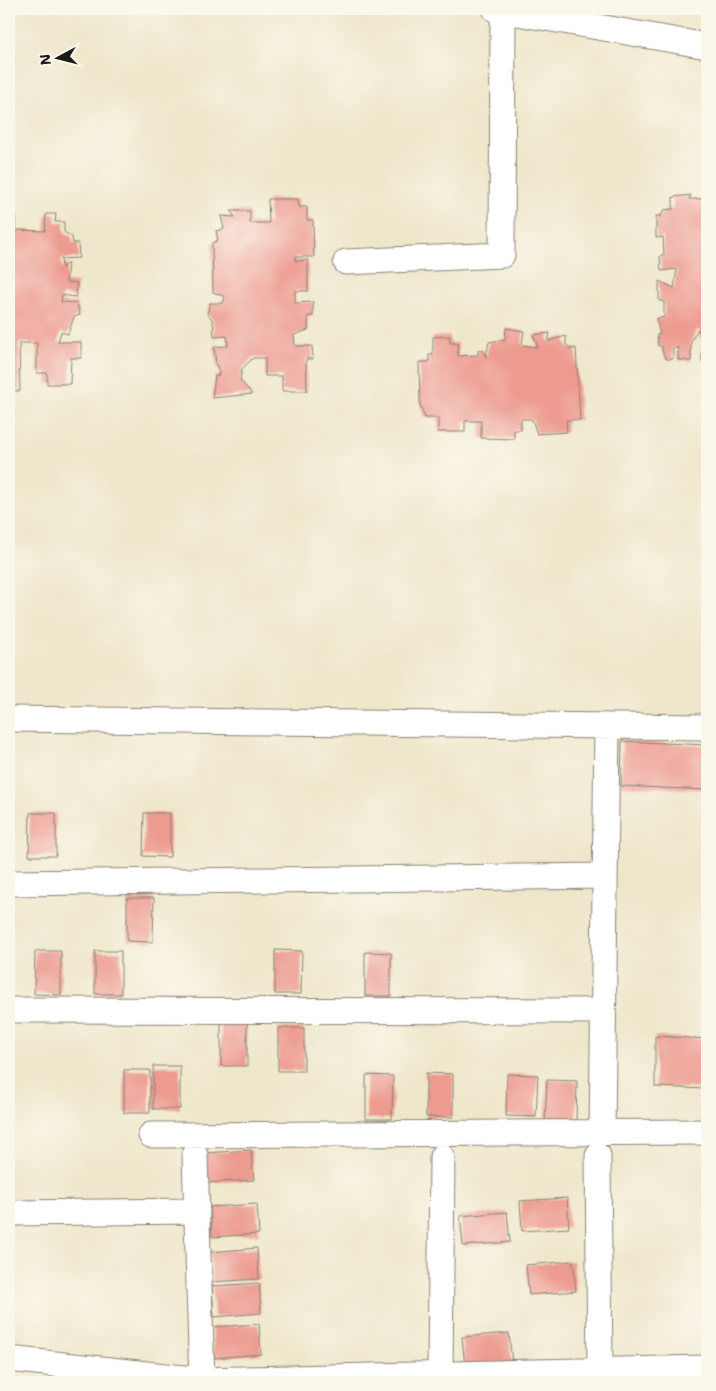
<svg xmlns="http://www.w3.org/2000/svg" width="716" height="1391" viewBox="0 0 716 1391" font-family="'Shantell Sans',sans-serif">
<rect width="100%" height="100%" fill="#fbf7ec"/>
<filter id="ink" filterUnits="userSpaceOnUse"><feTurbulence type="fractalNoise" baseFrequency=".02" numOctaves="2"/><feDisplacementMap in="SourceGraphic" scale="10" xChannelSelector="R" yChannelSelector="G"/><feConvolveMatrix kernelMatrix="1 2 1 2 8 2 1 2 1" color-interpolation-filters="sRGB"/></filter>
<filter id="wash" filterUnits="userSpaceOnUse"><feTurbulence type="fractalNoise" baseFrequency=".0096" numOctaves="4" result="noise"/><feDisplacementMap in="SourceGraphic" scale="20" xChannelSelector="R" yChannelSelector="G"/><feGaussianBlur stdDeviation="1.12" result="paint"/><feColorMatrix in="noise" values="0 0 0 0 0 0 0 0 0 0 0 0 0 0 0 0 0 1.4 0 .05"/><feComposite in="paint" operator="in"/></filter>
<g filter="url(#wash)">
<rect width="100%" height="100%" fill="#efe7cb"/>
<g id="blocks">
<path fill="#ed9a8f" d="M691,195L689,199H707V361H702V339L698,329L691,341V361L678,360V348H673V359H666L662,351V346H658L657,335L660,334L656,319L664,317V301H659V281L674,288L677,269L661,271L660,256L664,254L663,237L656,238V216H661L664,210L673,209V197Z
M268,199H298L299,207H307V220H313L314,257H295V261L308,260V291H295V303L313,302V316H308V330L294,335L295,346H312L313,359H306L307,391H282V376H265V358H253L242,369L240,380L252,394L212,398L215,376L219,375V371L216,365L214,347L228,346L227,336L214,337L213,320L207,314L210,303H223L225,297L213,292L212,243L218,240L216,231L224,229L221,216L235,217L231,211H250V223H269Z
M9,214H16L15,230L45,231L46,214H56L55,222H64V232L72,237L73,243H78L79,258L61,259L62,268L68,263L66,282L77,283L76,297L62,295L61,302L77,303L80,315L74,317L68,334L61,332L58,342H81V358H71L70,384H47V373H37V343H19L20,391H9Z
M506,328L524,331L522,345L538,347L533,335L550,333L548,341L566,336V344L570,349L576,348L580,420H566L567,432L537,434L532,419H521V430H514V439L481,438V421H465V432H438V418H425L420,405L419,362H429V355H433V337L450,336V343H458V356L478,355V350H483L486,357L489,342L505,339Z
M622,741L707,745V790L621,786Z
M30,813H56V856H29Z
M144,813H170V857L143,856Z
M127,898H154L153,942L127,941Z
M275,950L302,951L301,994H275Z
M35,951H61V995L34,994Z
M95,951H121V994H95Z
M365,952L391,953V996H365Z
M221,1023H247V1066H221Z
M278,1028H304V1071H278Z
M655,1036L707,1039V1089L655,1087Z
M153,1066H180V1109H153Z
M124,1070H150V1113H124Z
M426,1073L453,1074V1117H426Z
M507,1074L538,1075L536,1117L506,1116Z
M366,1075L393,1076L392,1119H366Z
M547,1080L577,1081L576,1123L545,1122Z
M251,1150L254,1180L207,1183L205,1153Z
M567,1198L569,1228L522,1231L520,1201Z
M257,1204L259,1234L212,1237L210,1207Z
M507,1212L510,1242L463,1246L460,1216Z
M257,1248L259,1279L212,1282L210,1252Z
M573,1261L576,1291L529,1295L526,1265Z
M259,1283L261,1313L214,1317L212,1286Z
M259,1324L261,1354L214,1358L212,1327Z
M509,1333L512,1364L465,1367L462,1337Z"/>
</g>
</g>
<g filter="url(#ink)">
<use href="#blocks" fill-opacity="0" stroke="#868274" stroke-width="1"/>
<g fill="none" stroke-linecap="round" stroke-linejoin="round">
<defs>
<path id="minor" d="M495,9L707,46
M346,262L502,255L503,10
M9,719L707,727
M9,883L605,876
M9,1010L603,1011
M602,1133L607,726
M151,1135L707,1132
M195,1155L202,1382
M598,1156L600,1371
M9,1213L197,1211
M9,1359L202,1380L707,1368
M440,1374L442,1157"/>
</defs>
<use href="#minor" stroke="#868274" stroke-width="27"/>
<use href="#minor" stroke="#fff" stroke-width="25"/>
</g>
</g>
<rect width="716" height="1391" fill="none" stroke="#fbf7ec" stroke-width="30"/>
<g transform="translate(58 58) rotate(263)" stroke="#fbf7ec" stroke-width="4" paint-order="stroke">
<path d="M0-4L9 19L0 12L-9 19Z" fill="#1c1c1c"/>
<text y="-8" font-size="14" font-weight="bold" text-anchor="middle" fill="#1c1c1c">N</text>
</g>
</svg>
